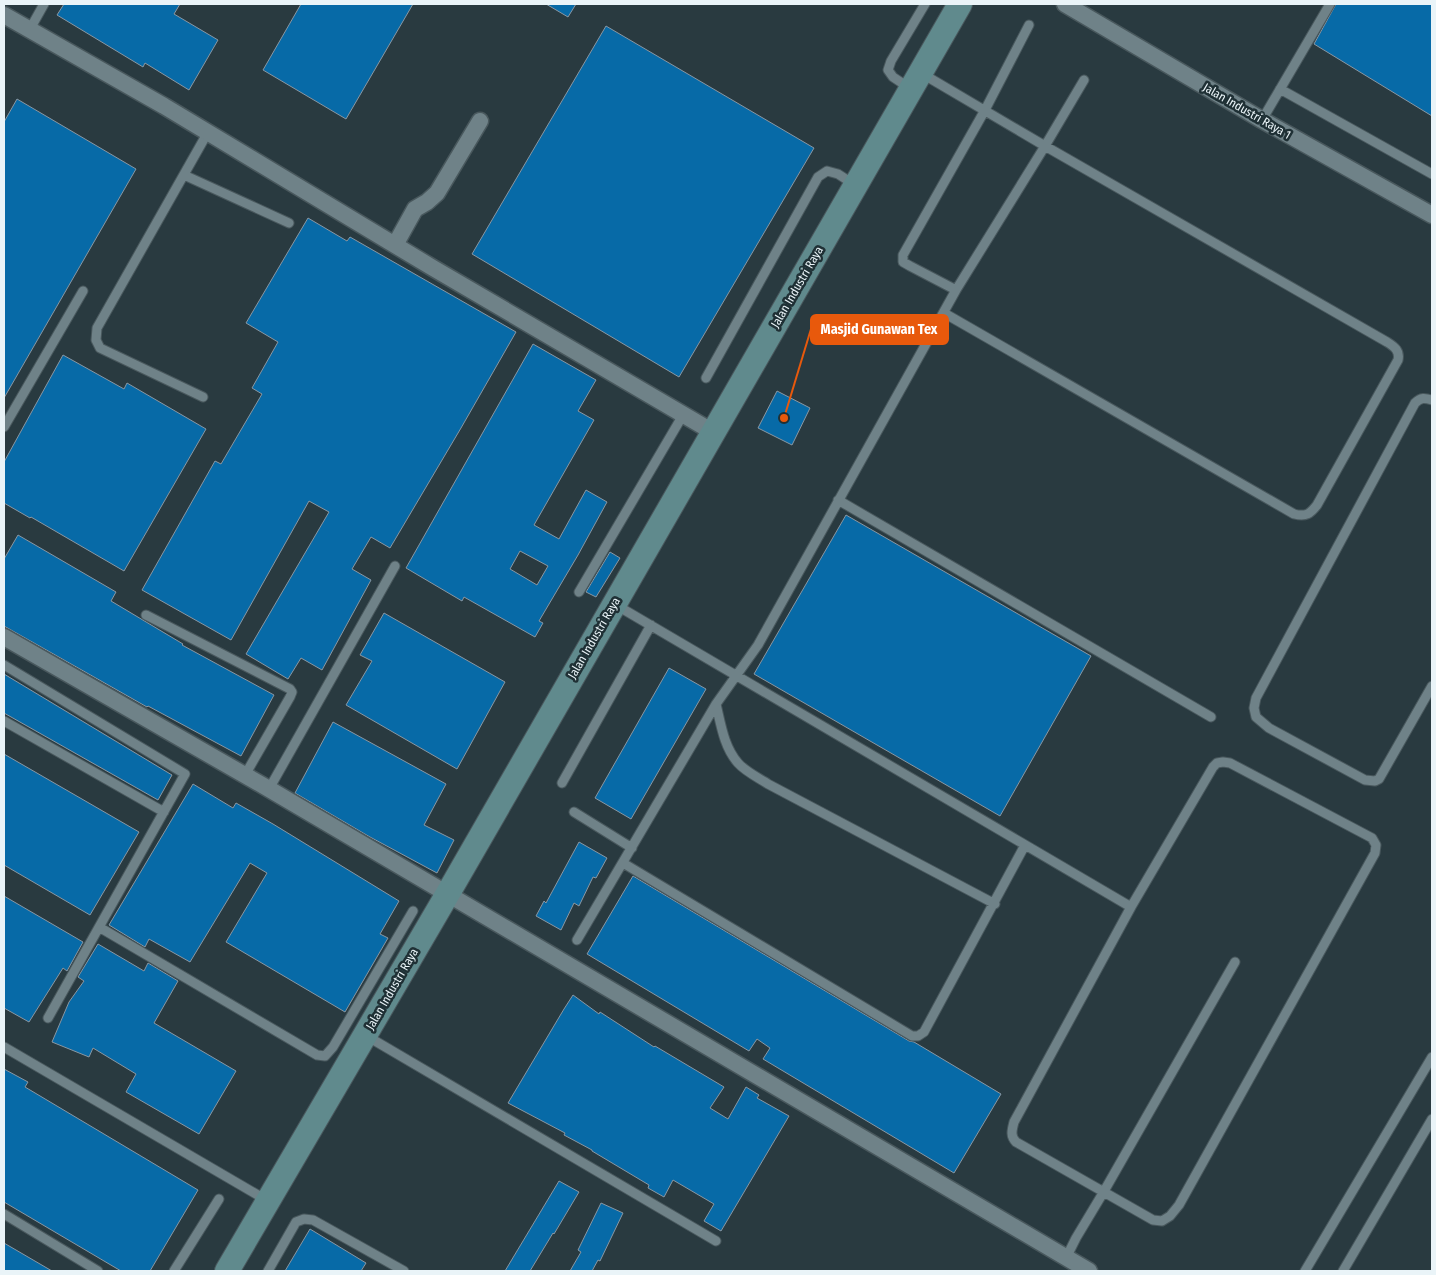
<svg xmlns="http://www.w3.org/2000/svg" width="1436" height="1275" viewBox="0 0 1436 1275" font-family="'Fira Sans Condensed',sans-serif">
<rect width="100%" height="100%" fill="#293a40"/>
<path fill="#076aa7" stroke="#8997a3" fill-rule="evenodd" d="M64,4H180L174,14L218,40L189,90L145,63L143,67L57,15Z
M301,4H413L346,119L263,70Z
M546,4H576L568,17Z
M1336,4H1432V116L1314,44Z
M606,26L814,148L679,377L472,254Z
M17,99L136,169L4,398V122Z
M308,218L347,241L350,237L516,332L461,428L390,548L371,537L352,569L371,580L322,670L301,658L288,679L246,654L329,512L309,501L231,640L142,590L215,461L221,464L262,394L252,388L278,342L246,323Z
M533,344L596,380L578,411L594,420L534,525L559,539L586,490L607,502L578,555L539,621L543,623L535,637L464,597L462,601L406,568ZM520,551L548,566L537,585L510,569Z
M63,355L124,389L127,383L206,429L124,571L31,517L30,518L4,503V462Z
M777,391L810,408L792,445L758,428Z
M846,515L1091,656L1000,816L754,674Z
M18,535L116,592L111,601L183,644L182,645L274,695L241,756L148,706L147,707L4,626V559Z
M610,552L620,558L596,597L586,592Z
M384,613L505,682L457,769L346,705L372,661L360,655Z
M669,668L706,689L631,819L595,798Z
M4,674L172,775L158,800L4,713Z
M333,722L446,784L424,825L454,840L437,873L370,837L295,793Z
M4,754L139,832L90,915L4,865Z
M193,784L233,808L236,803L273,824L399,901L380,934L388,938L345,1012L226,942L267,873L250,863L190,962L149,939L145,947L109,925Z
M579,842L607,858L596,878L593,877L579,906L574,903L561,930L536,916L544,901L546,903Z
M633,876L909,1041L914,1042L1001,1094L954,1173L763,1059L770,1048L757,1039L749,1051L587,954Z
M4,896L83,942L67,971L63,968L29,1022L4,1008Z
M98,944L144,971L148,963L178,981L154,1023L236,1071L199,1134L126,1092L136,1074L93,1048L89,1057L52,1042L69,1002L84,981L78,977Z
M573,995L599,1014L600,1012L654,1047L655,1046L724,1087L710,1108L728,1119L746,1087L759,1095L757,1098L789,1116L721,1231L704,1221L714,1204L673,1180L664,1197L648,1188L649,1185L592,1151V1150L564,1135L565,1133L508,1103L564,1009Z
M4,1069L28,1082L25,1087L198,1190L150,1271H121L4,1202Z
M559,1181L579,1192L554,1234L553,1233L530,1271H505Z
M601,1203L623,1213L600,1261L598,1260L592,1271H570L581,1252L578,1250Z
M310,1229L366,1263L361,1271H285Z
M4,1243L52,1271H4Z"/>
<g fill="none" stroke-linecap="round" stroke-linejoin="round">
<defs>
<path id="lane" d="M30,29L44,4
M921,73L1045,146L1387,342C1395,347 1400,351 1398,360L1317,505C1310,514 1306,517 1294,514L944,313
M911,89L893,77L888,70L891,61L925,4
M1280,89L1432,174
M1262,120L1330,4
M184,175L289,223
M956,290L910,266L903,262V255L985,110L1029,25
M706,378L818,177L827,171L838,174L855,185
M203,397L100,348L96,340L97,328L208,132
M1432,400C1425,398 1421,397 1415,403L1256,698L1254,708L1256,717L1269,728L1365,780L1375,781L1379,779L1432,686
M4,427L83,291
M838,500L1211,717
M579,592L683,415
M616,605L1131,907
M146,615L290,689L292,692L290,697L245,775
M4,665L185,774L48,1018
M716,704C721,725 724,747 738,763C746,772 759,778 768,784L995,904
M4,721L164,812
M1223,762L1230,763L1372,838L1376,845L1375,853L1179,1205L1170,1216L1162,1221L1153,1220L1016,1142C1010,1136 1012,1130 1014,1122L1131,907L1213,767L1217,763Z
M562,783L651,625
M269,789L395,566
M574,812L632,848
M623,863L912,1036H918L924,1032L1025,845
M99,927L317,1055L325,1056L333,1047L413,911
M577,940L716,704L758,645L956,290L1045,146L1084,80
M365,1035L716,1241
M4,1047L268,1201
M4,1214L98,1271
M1066,1258L1076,1238L1103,1193L1235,962
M174,1271L219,1199
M268,1271L296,1222L304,1219L313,1220L404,1271
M1305,1271L1432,1057
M1343,1271L1432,1119"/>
<path id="street" d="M1065,4L1262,120L1432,215
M4,15L164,106L433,268L713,432
M395,245L415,209L427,202L437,193L480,121
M4,637L269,789L1089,1271"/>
<path id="secondary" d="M227,1271L447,895L960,4"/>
</defs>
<use href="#lane" stroke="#49585d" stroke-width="11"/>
<use href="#street" stroke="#49585d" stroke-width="19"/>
<use href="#secondary" stroke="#49585d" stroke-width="26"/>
<use href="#lane" stroke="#6f8288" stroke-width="9"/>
<use href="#street" stroke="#6f8288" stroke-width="16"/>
<use href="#secondary" stroke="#608a8d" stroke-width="24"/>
</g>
<g text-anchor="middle" stroke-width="5" stroke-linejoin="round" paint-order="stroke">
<g font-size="12" fill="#eaf4f8" stroke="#1f3035">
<text transform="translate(1247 111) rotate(30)" y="4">Jalan Industri Raya 1</text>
<text transform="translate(797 287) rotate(-60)" y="4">Jalan Industri Raya</text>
<text transform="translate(594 638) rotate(-60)" y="4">Jalan Industri Raya</text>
<text transform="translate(392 989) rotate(-60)" y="4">Jalan Industri Raya</text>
</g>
</g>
<path fill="none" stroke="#e8590c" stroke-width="2" d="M784 418L811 329"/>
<circle fill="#e8590c" stroke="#1f3035" stroke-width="2" cx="784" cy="418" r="5"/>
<rect fill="#e8590c" stroke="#e8590c" stroke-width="2" x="811" y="315" width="137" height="29" rx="5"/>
<g font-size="14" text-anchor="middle" font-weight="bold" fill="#fff">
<text x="879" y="334">Masjid Gunawan Tex</text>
</g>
<rect width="1436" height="1275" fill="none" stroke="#eaf4f8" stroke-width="10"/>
</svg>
